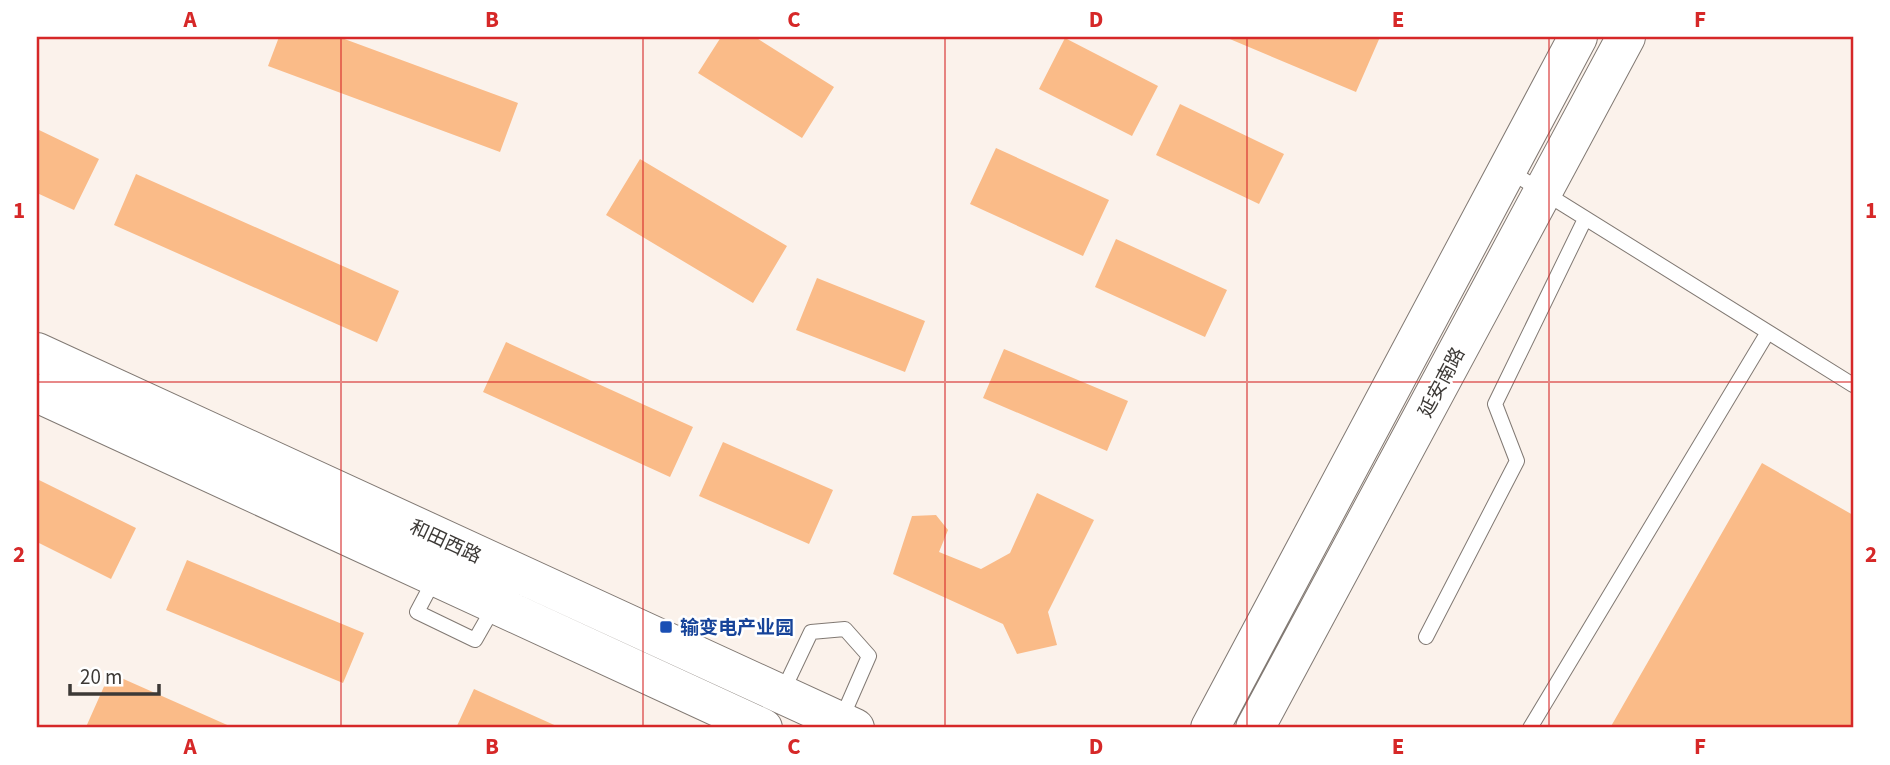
<svg xmlns="http://www.w3.org/2000/svg" width="1890" height="765" viewBox="0 0 1890 765" font-family="'Source Sans 3','Noto Sans SC',sans-serif">
<rect width="100%" height="100%" fill="#fbf2eb"/>
<path fill="#fabb88" d="M279,37H339L518,103L500,152L268,66Z
M721,37H755L834,87L802,138L698,73Z
M1225,37H1380L1356,92Z
M1065,38L1158,86L1132,136L1039,89Z
M1180,104L1284,154L1259,204L1156,155Z
M37,129L99,159L74,210L37,193Z
M996,148L1109,200L1083,256L970,204Z
M640,159L787,246L753,303L606,215Z
M136,174L399,291L377,342L114,225Z
M1116,239L1227,290L1205,337L1095,287Z
M817,278L925,321L905,372L796,330Z
M506,342L693,427L670,477L483,392Z
M1004,349L1128,401L1107,451L983,398Z
M723,442L833,490L809,544L699,496Z
M1762,463L1853,515V728H1610Z
M37,479L136,528L111,579L37,542Z
M1037,493L1094,520L1048,612L1057,645L1017,654L1003,624L893,574L912,516L936,515L948,530L939,552L981,569L1010,553Z
M187,560L364,633L343,683L166,610Z
M110,673L234,728L86,727Z
M474,689L561,728H456Z"/>
<g fill="none" stroke-linecap="round" stroke-linejoin="round">
<defs>
<path id="lane" d="M1508,170L1853,385
M435,578L417,612L475,640L495,605
M1426,637L1517,461L1495,404L1585,219
M782,693L811,632L845,629L869,656L841,720
M1530,728L1768,332"/>
<path id="secondary" d="M37,352L855,728
M37,393L763,728
M1210,728L1578,37
M1255,728L1626,37"/>
</defs>
<use href="#lane" stroke="#817973" stroke-width="16"/>
<use href="#secondary" stroke="#817973" stroke-width="40"/>
<use href="#lane" stroke="#fff" stroke-width="14"/>
<use href="#secondary" stroke="#fff" stroke-width="38"/>
</g>
<path fill="none" stroke="#d62828" stroke-width="2" stroke-opacity="0.55" d="M341,37V728M643,37V728M945,37V728M1247,37V728M1549,37V728M37,382H1853"/>
<rect fill="#1a4fb4" stroke="#fff" stroke-width="2.5" x="659" y="620" width="14" height="14" rx="3.5"/>
<g text-anchor="middle" stroke-width="5" stroke-linejoin="round" paint-order="stroke">
<g font-size="19" fill="#3c3936" stroke="#fff">
<text transform="translate(1441 382) rotate(-62)" y="7">延安南路</text>
<text transform="translate(446 541) rotate(25)" y="7">和田西路</text>
</g>
<g font-size="19" font-weight="bold" fill="#164399" stroke="#fff" text-anchor="start">
<text x="680" y="634">输变电产业园</text>
</g>
</g>
<rect width="1890" height="765" fill="none" stroke="#ffffff" stroke-width="77"/>
<path d="M70 684v10h89v-10" fill="none" stroke="#3c3936" stroke-width="3.5"/>
<text x="80" y="684" font-size="21" fill="#3c3936" stroke="#ffffff" stroke-width="5" paint-order="stroke">20 m</text>
<rect x="38" y="38" width="1814" height="688" fill="none" stroke="#d62828" stroke-width="2.5"/>
<g font-size="23" text-anchor="middle" font-weight="bold" fill="#d62828">
<text x="190" y="27">A</text>
<text x="492" y="27">B</text>
<text x="794" y="27">C</text>
<text x="1096" y="27">D</text>
<text x="1398" y="27">E</text>
<text x="1700" y="27">F</text>
<text x="19" y="218">1</text>
<text x="1871" y="218">1</text>
<text x="19" y="562">2</text>
<text x="1871" y="562">2</text>
<text x="190" y="754">A</text>
<text x="492" y="754">B</text>
<text x="794" y="754">C</text>
<text x="1096" y="754">D</text>
<text x="1398" y="754">E</text>
<text x="1700" y="754">F</text>
</g>
</svg>
